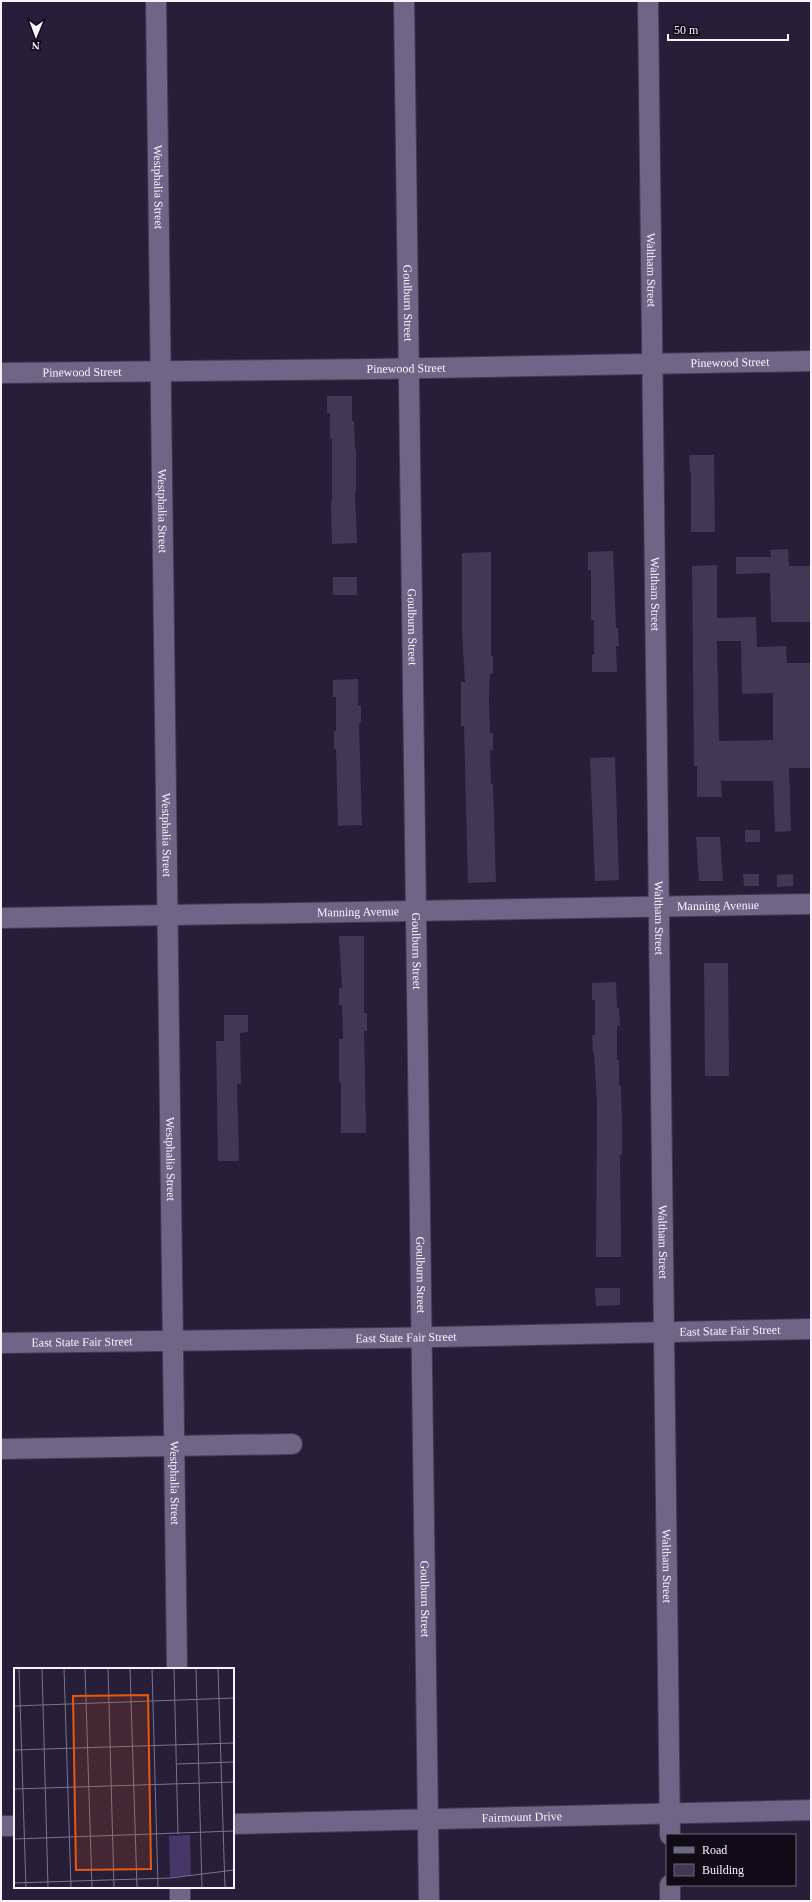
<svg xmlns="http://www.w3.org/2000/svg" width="812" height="1902" viewBox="0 0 812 1902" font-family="Georgia,serif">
<rect width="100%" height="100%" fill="#271f3a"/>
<path fill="#403854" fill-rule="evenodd" d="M327,396H352V421H354L355,449H356V492H355L357,543L332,544L331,501H332V439H330V413H327Z
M689,455H714L715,532H691V473H690Z
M788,549L789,566H811V622H771L770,573L736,574V557H771L770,550Z
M613,551L616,628H618L619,646H616L617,672H592V655H594V620L591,621V570H588V552Z
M491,552V656H493V674H490L489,699L490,733H493V750H490L491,784H493L496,882L468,883L464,726H461V682H465L462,630V553Z
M717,565V618L756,617L757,647L786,646L787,663H811V768H789L791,831L775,832L773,781H721L722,797H697V766H694L692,566ZM717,641H741L742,694L773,693V740L719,741Z
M333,577H357V595H333Z
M358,679V706L361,705V723H359L362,825L338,826L336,749H334V731H336V697H333V680Z
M615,757L619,880L595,881L590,758Z
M745,830H760V842H745Z
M696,837H720L723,881H699Z
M743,874H759V886H744Z
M793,874V886L777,887V875Z
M339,936H364V1013H367V1031H364L366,1133H341V1082H339V1039H343L342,1005H339V988H342Z
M704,963H728L729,1076H705Z
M616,982L617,1008H619L620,1026H617V1060H619V1085H621L622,1129V1155H620L621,1257H596L597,1103L594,1053H593L592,1035H595V1000H592V983Z
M224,1015H248V1032L240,1033L241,1084H237L239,1161H218L216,1041H224Z
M595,1288H620V1305L596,1306Z"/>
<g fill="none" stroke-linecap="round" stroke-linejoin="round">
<defs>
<g id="minor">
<path id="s1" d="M156,1L177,1669"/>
<path id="s2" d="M404,1L429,1901"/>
<path id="s3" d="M648,1L670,1835"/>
<path id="s4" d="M1,373L375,369L811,361"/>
<path id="s5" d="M1,918L811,904"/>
<path id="s6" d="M1,1343L387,1338L811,1329"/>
<path d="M1,1449L292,1444"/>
<path id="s7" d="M233,1824L811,1810"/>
<path d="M1,1826H15"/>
<path d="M670,1885V1901"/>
<path d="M180,1887V1901"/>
</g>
</defs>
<use href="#minor" stroke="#433c51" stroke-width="22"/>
<use href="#minor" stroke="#6e6686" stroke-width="20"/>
</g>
<g text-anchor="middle" stroke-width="3.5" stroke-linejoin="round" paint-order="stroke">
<g font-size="12" fill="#f6f3fe" stroke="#0f0c17">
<text dy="4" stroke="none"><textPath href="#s1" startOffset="186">Westphalia Street</textPath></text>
<text dy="4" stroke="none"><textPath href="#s3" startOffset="269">Waltham Street</textPath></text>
<text dy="4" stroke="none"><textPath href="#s2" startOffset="302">Goulburn Street</textPath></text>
<text dy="4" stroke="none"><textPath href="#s4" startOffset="729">Pinewood Street</textPath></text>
<text dy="4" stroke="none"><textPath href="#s4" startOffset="405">Pinewood Street</textPath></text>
<text dy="4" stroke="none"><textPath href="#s4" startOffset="81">Pinewood Street</textPath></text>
<text dy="4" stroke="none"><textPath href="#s1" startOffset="510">Westphalia Street</textPath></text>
<text dy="4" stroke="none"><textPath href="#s3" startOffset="593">Waltham Street</textPath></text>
<text dy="4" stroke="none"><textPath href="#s2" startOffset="626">Goulburn Street</textPath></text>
<text dy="4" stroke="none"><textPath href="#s1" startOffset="834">Westphalia Street</textPath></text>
<text dy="4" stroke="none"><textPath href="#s5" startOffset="717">Manning Avenue</textPath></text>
<text dy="4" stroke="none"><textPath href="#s5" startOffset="357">Manning Avenue</textPath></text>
<text dy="4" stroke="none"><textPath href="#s3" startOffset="917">Waltham Street</textPath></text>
<text dy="4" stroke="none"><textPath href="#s2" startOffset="950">Goulburn Street</textPath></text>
<text dy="4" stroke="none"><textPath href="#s1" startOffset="1158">Westphalia Street</textPath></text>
<text dy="4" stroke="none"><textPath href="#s3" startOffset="1241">Waltham Street</textPath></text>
<text dy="4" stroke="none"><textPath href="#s2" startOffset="1274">Goulburn Street</textPath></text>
<text dy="4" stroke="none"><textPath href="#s6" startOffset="729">East State Fair Street</textPath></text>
<text dy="4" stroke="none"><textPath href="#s6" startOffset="405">East State Fair Street</textPath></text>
<text dy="4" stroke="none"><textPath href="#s6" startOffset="81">East State Fair Street</textPath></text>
<text dy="4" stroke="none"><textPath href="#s1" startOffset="1482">Westphalia Street</textPath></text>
<text dy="4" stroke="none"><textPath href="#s3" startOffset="1565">Waltham Street</textPath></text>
<text dy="4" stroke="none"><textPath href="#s2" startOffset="1598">Goulburn Street</textPath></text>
<text dy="4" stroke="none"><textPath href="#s7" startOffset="289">Fairmount Drive</textPath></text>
</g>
</g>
<g transform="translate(14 1668)">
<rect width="220" height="220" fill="#271f3a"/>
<path d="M176,167L177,207L156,209L155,168Z" fill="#473769"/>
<path fill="none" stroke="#7a7488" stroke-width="1" d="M5,0L12,220M28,0L34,220M50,0L57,220M71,0L78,220M94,0L100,220M116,0L123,220M138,0L144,220M160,0L164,166M182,0L188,220M204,0L211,220M0,38L220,30M0,82L220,75M163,96L220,94M0,121L220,114M0,171L220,163M0,215L156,210L220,202"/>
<path fill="#e8590c" fill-opacity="0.15" stroke="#e8590c" stroke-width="2" d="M134,27L137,201L62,202L59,28Z"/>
<rect width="220" height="220" fill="none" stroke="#f6f3fe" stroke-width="2"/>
</g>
<rect width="812" height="1902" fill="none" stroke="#f6f3fe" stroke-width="4"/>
<rect x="666" y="1834" width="130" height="52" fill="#0f0c17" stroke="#6b6873"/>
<rect x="674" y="1847" width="20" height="6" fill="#6e6686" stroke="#6b6873"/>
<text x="702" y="1854" font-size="12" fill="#f6f3fe">Road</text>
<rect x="674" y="1864" width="20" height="12" fill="#403854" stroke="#6b6873"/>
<text x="702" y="1874" font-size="12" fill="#f6f3fe">Building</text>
<g transform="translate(36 36) rotate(181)" stroke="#0f0c17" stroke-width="3" paint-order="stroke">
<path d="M0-3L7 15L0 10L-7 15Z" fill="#f6f3fe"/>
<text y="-6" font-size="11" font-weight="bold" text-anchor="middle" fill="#f6f3fe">N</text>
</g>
<path d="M668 34v6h120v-6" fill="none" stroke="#f6f3fe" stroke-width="2"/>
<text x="674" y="34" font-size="12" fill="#f6f3fe" stroke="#0f0c17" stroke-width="3" paint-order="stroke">50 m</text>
</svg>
